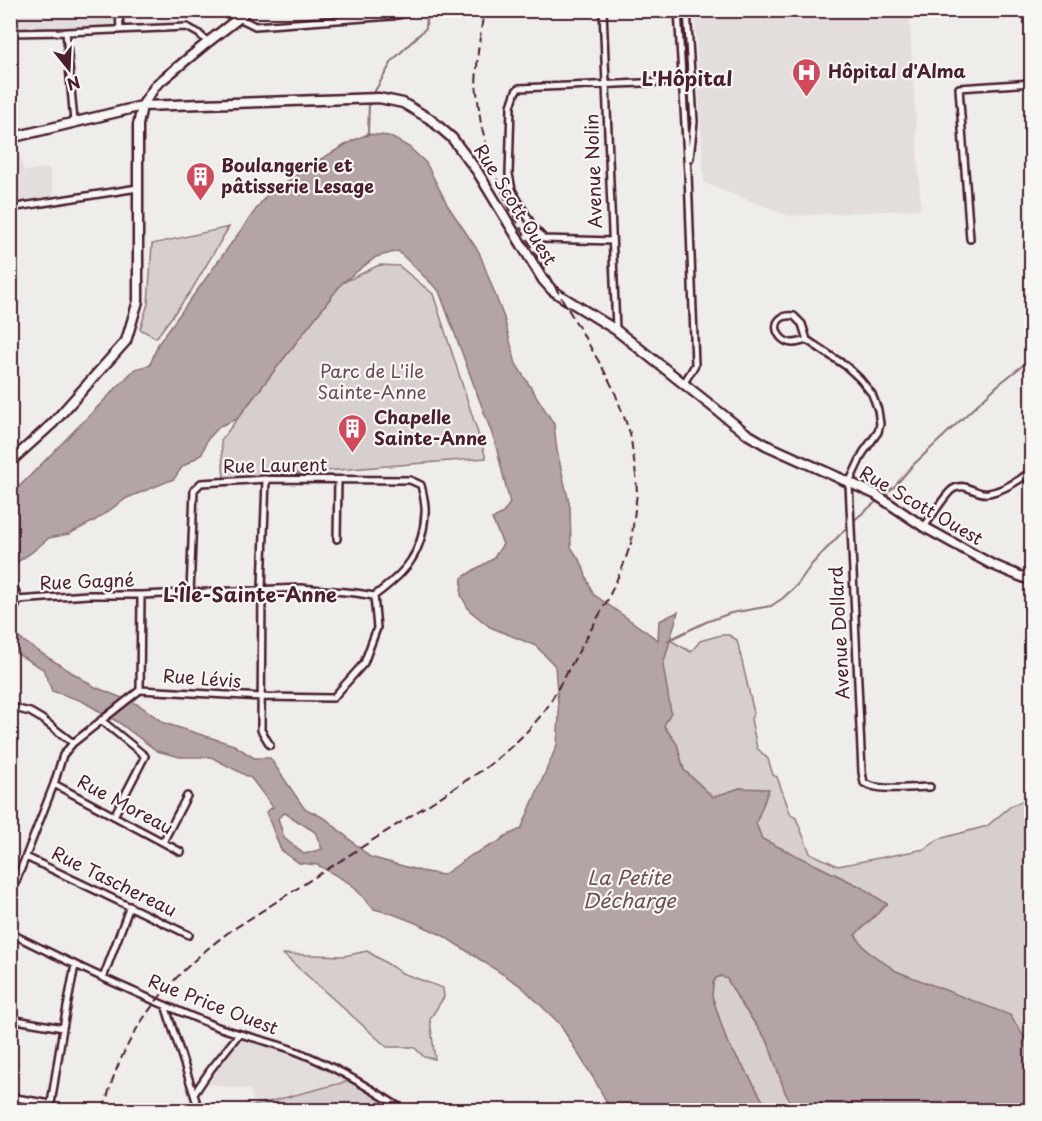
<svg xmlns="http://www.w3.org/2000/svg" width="1042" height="1121" viewBox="0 0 1042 1121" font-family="'Playpen Sans',sans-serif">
<rect width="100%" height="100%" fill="#efedea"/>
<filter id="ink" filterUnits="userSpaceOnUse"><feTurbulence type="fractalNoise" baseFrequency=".0167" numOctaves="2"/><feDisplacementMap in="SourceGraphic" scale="12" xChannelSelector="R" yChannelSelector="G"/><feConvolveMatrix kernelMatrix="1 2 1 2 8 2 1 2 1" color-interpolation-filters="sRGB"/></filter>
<g filter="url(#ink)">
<path fill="#e3dedc" d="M10,11H119L120,30H11Z
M695,11H909L921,209L789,216L704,183Z
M15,134L24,171L49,168L55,199L11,205V135Z
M240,1037L297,1054L349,1081L254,1106L250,1090L203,1083Z"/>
<path fill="#d7cfce" stroke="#90777c" stroke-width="1.5" d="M229,227L191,291L156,338L140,329L148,304L152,244Z
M379,265L399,266L433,294L486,458L224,479L221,440L342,283Z
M721,635H729L737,640L754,713L751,719L757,748L768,759L773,775L777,777L791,815L796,818L810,853L838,866L925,849L939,839L987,826L1011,806L1026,799L1031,794V1054L1026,1040L896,971L867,951L855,935L887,904L861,887L762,839L755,823L765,800L740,788L713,797L684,770L677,744L664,726L663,665L670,640L691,652L700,641Z
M367,951L402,973L443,988L444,997L430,1019L435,1059L424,1057L414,1047H387L283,954L344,956Z
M721,976L727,979L740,1002L768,1042L785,1092L795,1110H768L750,1078L727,1042L712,996L713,983L716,978Z
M349,1081L388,1103L395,1110H237Z"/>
<path fill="#b4a4a5" stroke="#8a6f74" stroke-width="1.5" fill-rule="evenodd" d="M368,134L389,136L409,147L426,163L448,206L479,252L504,318L516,364L554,424L557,451L570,507L571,547L582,564L587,579L593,594L658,640L659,621L678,612L663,665L671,712L664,726L677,744L684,770L713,797L740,788L769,789L756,823L762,839L861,887L887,904L855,935L867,951L896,971L1010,1015L1026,1040L1031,1054V1098L1028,1103L1011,1110H795L785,1092L768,1042L740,1002L727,979L721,976L716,978L713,983L712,996L727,1042L750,1078L768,1110H611L594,1079L559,1023L521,986L442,935L416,923L393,914L374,909L351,884L318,865L299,863L281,850L266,812L273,807L251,778L211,757H180L157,751L118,722L82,701L52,691L43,669L11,650L10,627L16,636L52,660L95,687L139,705L164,723L234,745L254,758H270L304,808L326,819L370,857L421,871L443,875L472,855L498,842L504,837L521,829L557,745L559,716L555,666L536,646L490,627L469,610L461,595L462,578L474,570L493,559L503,544L492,519L503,513L510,503L495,442L439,291L398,251L376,257L342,283L237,419L220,426L207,440L202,454L182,467L174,479L127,498L94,521L69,534L49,538L31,553L11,566V495L135,369L150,365L158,344L265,197L311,165L352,141ZM285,813L315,832L322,849L304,854L284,838L278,818Z"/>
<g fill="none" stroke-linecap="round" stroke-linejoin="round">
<path stroke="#8a6f74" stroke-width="2" d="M372,96L393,60L426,28L427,10
M366,136L368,134L369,101
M667,641L706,622L731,613L771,606L783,598L797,585L812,564L852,522L895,486L912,466L998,385L1032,358"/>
<defs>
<path id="street" d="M119,10L120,30
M603,10L616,330
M678,10L688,174L695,365L684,383
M687,10L694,122L690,158
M1029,10L1032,53
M239,18L255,26L392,16L407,13L410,10
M66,32L74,122
M10,33L66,32L187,27L198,33L208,42
M10,208L138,188
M970,239L959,88L1032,83
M612,241L544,239L533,227L512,190L509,174L511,106L516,91L519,88L691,81
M807,340C803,341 797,343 793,343C774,342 768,313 794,316L802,324L807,340L846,366L860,379L872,394L878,410L880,424L878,432L863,453L849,483L862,772L864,783C880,792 910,787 930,787
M266,479L262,588L261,730L270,745
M924,527C931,518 945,494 953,489C965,481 977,496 989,493C1005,490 1019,480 1032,471
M337,539L338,480
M17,600L88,595H141L301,588L356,593L374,596
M140,690L262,697L333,698L364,663L377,628L374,596C405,573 423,554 425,513C426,504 423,494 421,485L410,480L266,479L201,483L194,490L190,593
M10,707L30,712L42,719L73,743
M101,720L145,756L114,816
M54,784L181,852
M163,842L187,796
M26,857L189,935
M10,897L54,784L63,755L73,743L140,690L141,595
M10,933C78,967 145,998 215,1026C242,1036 271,1041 298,1052C334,1066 367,1086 399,1107L402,1110
M103,978L130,906
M165,1005L199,1110
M10,1019L63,1028
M194,1094L211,1069L239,1034
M10,1097L51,1104
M50,1110L63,1028L75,965"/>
<path id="secondary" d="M10,138L142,106L379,98L403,103L430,119L452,138L477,171L543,280L552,290L561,296L616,330L747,434L766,445L875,494L924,527L991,564L1032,581
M10,462L53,423L126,341L138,301V125L142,106L156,85L208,42L239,18L246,10
M10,581L17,600L10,614"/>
</defs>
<use href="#street" stroke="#4a1f2b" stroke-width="10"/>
<use href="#secondary" stroke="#4a1f2b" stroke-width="13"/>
<use href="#street" stroke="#f6f6f2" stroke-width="5"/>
<use href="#secondary" stroke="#f6f6f2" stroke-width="8"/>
<path stroke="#4a1f2b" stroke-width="2" stroke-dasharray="9 4.5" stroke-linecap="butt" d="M104,1110C121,1034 167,978 229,932L484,769C509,750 530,731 548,706L606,603L623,566L631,543L637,493L636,475L630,433L614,390L602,367L509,208L496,177L481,125L476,84L478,51L484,10"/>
</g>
</g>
<defs>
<symbol id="hospital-pin" viewBox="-11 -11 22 30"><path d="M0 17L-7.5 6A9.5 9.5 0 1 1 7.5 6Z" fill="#d1495b" stroke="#f6f6f2"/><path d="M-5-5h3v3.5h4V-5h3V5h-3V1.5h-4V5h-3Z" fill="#fff"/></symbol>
<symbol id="building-pin" viewBox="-11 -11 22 30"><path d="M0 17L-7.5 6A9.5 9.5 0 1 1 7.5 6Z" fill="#d1495b" stroke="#f6f6f2"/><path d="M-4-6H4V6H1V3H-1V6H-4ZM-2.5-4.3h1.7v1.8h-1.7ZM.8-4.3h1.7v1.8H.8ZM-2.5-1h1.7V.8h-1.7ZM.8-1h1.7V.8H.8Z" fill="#fff"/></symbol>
</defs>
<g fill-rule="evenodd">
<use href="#hospital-pin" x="790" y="56" width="33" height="45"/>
<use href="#building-pin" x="184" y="160" width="33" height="45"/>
<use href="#building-pin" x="336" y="412" width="33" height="45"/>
</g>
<g text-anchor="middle" stroke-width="4.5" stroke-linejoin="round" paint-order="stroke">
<g font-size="18" font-weight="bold" fill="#4a1f2b" stroke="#f6f6f2" text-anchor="start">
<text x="828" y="78">Hôpital d'Alma</text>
<text x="221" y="172">Boulangerie et<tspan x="221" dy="21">pâtisserie Lesage</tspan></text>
<text x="374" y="424">Chapelle<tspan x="374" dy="21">Sainte-Anne</tspan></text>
</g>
<g font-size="18" fill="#4a1f2b" stroke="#f6f6f2">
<text transform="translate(594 171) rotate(-92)" y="6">Avenue Nolin</text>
<text transform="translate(515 205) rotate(58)" y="6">Rue Scott Ouest</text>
<text transform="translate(275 466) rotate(-1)" y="6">Rue Laurent</text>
<text transform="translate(921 506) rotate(30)" y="6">Rue Scott Ouest</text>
<text transform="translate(87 582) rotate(-2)" y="6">Rue Gagné</text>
<text transform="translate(840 633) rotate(-93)" y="6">Avenue Dollard</text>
<text transform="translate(202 679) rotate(4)" y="6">Rue Lévis</text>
<text transform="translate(125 805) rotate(28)" y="6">Rue Moreau</text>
<text transform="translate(114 882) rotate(26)" y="6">Rue Taschereau</text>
<text transform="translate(213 1005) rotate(21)" y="6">Rue Price Ouest</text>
</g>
<g font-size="18" fill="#6d4b54" stroke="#f6f6f2">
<text x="372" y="378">Parc de L'ile<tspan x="372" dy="21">Sainte-Anne</tspan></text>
</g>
<g font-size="20" font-weight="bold" fill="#4a1f2b" stroke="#f6f6f2">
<text x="687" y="86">L'Hôpital</text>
<text x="250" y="602">L'Île-Sainte-Anne</text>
</g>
<g font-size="20" font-style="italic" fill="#6f4e56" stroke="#f6f6f2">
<text x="629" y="885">La Petite<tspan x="629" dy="23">Décharge</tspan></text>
</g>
</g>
<rect width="1042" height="1121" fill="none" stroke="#f6f6f2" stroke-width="36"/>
<rect x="18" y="18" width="1006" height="1085" fill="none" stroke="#4a1f2b" stroke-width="2" filter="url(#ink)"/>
<g transform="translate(69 69) rotate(162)" stroke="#f6f6f2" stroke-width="4.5" paint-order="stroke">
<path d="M0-4.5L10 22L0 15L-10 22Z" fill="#4a1f2b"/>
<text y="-9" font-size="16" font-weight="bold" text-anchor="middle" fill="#4a1f2b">N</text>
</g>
</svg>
